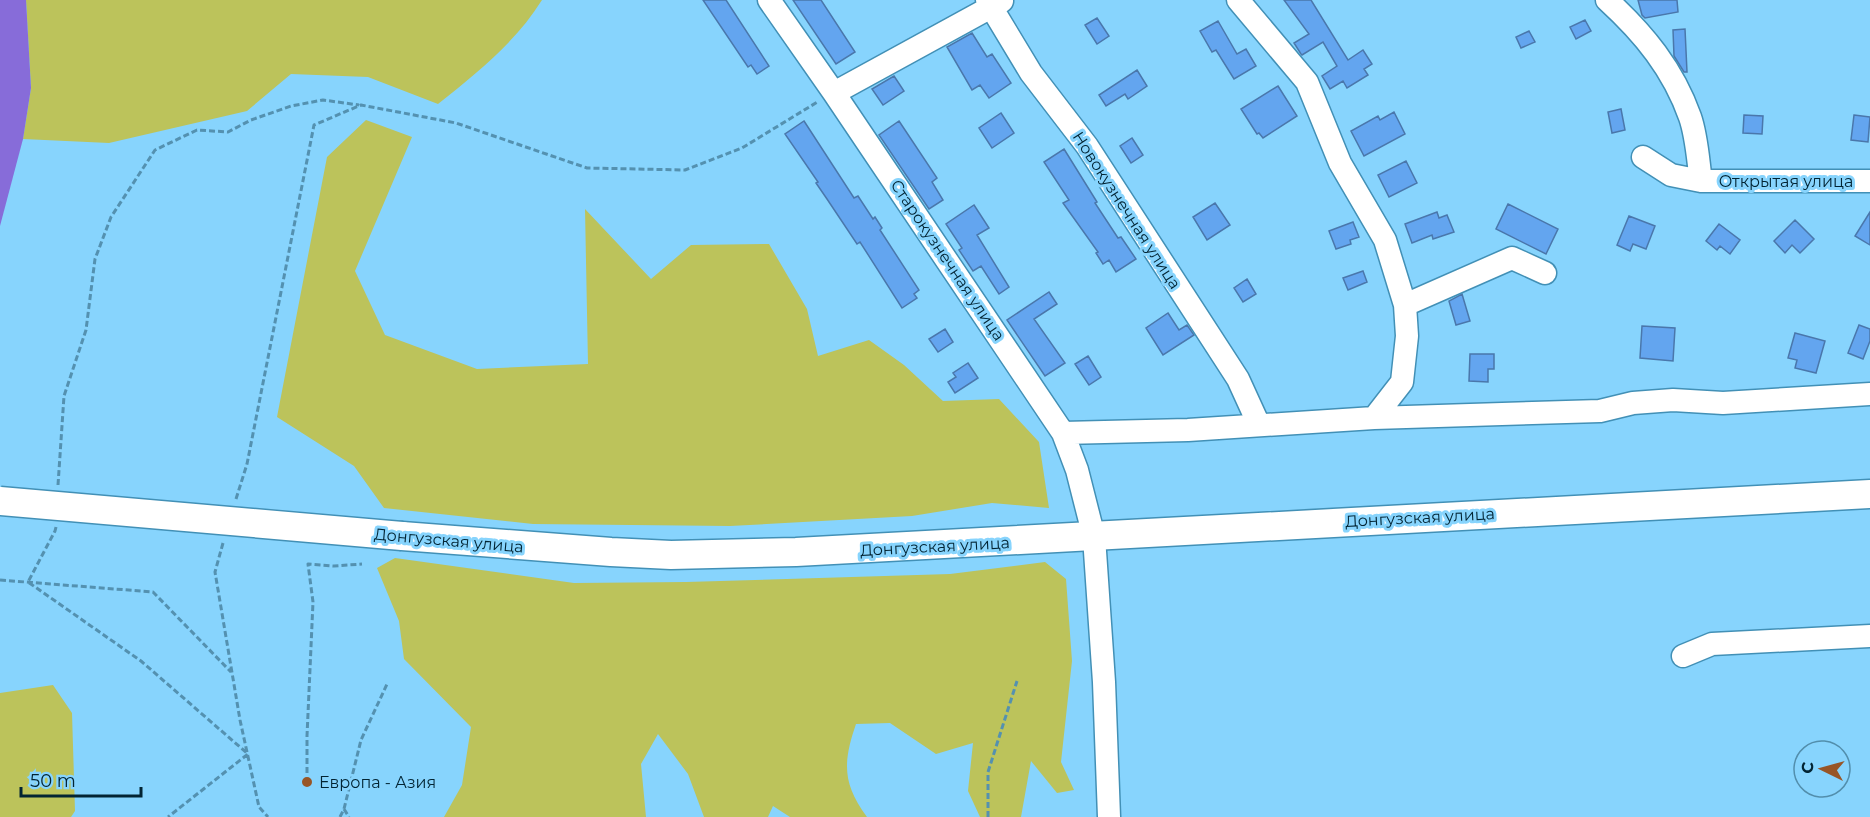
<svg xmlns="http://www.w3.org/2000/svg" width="1870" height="817" viewBox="0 0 1870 817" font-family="Montserrat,sans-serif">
<rect width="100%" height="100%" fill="#87d4fd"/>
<path fill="#bcc35b" d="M26,0H542C515,43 477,73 438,104L368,77L291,74L247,111L109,143L23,139L31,88Z
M366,120L412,137L355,271L385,335L477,369L588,364L585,209L651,279L691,245L769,244L807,309L818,356L869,340L904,365L943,401L999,399L1039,442L1049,508L992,503L912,516L730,526L533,524L384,508L354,466L277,417L327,157Z
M395,558L574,583L686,582L950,574L1045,562L1066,579L1072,661L1061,762L1074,790L1057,793L1031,761L1021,817H980L968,791L973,743L936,754L890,723L856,724C843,762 842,783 867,817H790L773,806L768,817H704L688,774L658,734L641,764L646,817H444L462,785L471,727L404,659L399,621L377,568Z
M53,685L72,713L75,811L71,817H0V693Z"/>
<path fill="#876cd9" d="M0,0H26L31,88L23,139L0,226Z"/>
<path fill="#63a5ef" stroke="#4a77ab" stroke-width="1.5" d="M703,0H726L769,66L757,74L751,65L748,67Z
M793,0H821L855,52L836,64Z
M1284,0H1311L1348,60L1363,50L1372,64L1364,69L1368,75L1347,88L1343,81L1330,89L1322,76L1337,66L1323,42L1302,55L1301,54L1294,43L1309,34Z
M1638,0H1677L1678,12L1645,18L1642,15Z
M1097,18L1109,36L1097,44L1085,25Z
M1585,20L1591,31L1576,39L1570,27Z
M1218,21L1237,54L1246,49L1256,66L1234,79L1216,50L1212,52L1200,31Z
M1685,29L1687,72H1684L1674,56L1673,30Z
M1529,31L1535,42L1521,48L1516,37Z
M972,33L987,57L992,54L1011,83L989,98L980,85L972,90L947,47Z
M1137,70L1147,86L1128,99L1125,94L1106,106L1099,95Z
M894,76L904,91L883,105L872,89Z
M1278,86L1297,116L1263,138L1259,133L1257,134L1241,109Z
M1621,109L1625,130L1612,133L1608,112Z
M1394,112L1405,134L1364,156L1351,131L1378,116L1380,120Z
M1001,113L1014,133L992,148L979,128Z
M1744,115L1763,116L1762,134L1743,133Z
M1854,115L1870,117L1868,142L1851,140Z
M804,121L854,198L858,196L873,219L875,217L882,228L880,230L919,290L914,294L917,298L902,308L860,242L857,244L827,199L816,183L818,182L785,134Z
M899,121L937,178L932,182L943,200L929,209L879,135Z
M1132,138L1143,155L1131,163L1120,146Z
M1064,149L1097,202L1095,203L1118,238L1121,237L1136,259L1116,272L1109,260L1103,264L1096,253L1098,252L1063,203L1069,200L1044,162Z
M1406,161L1417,183L1389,197L1378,175Z
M1215,203L1230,225L1207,240L1193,217Z
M1508,204L1558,229L1546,254L1496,229Z
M974,205L989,228L977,235L1009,287L999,294L981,266L973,271L959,250L962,248L946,224Z
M1437,212L1439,218L1447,215L1454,232L1433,239L1432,235L1412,243L1405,224Z
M1870,212V245L1855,236Z
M1629,216L1655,226L1646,249L1633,244L1630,251L1617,245Z
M1795,220L1814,239L1800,253L1792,245L1785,253L1774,241Z
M1353,222L1359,237L1350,240L1351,244L1336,249L1329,231Z
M1719,224L1740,240L1730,254L1720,246L1717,250L1706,241Z
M1363,271L1367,282L1348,290L1343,278Z
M1247,279L1256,294L1243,302L1234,288Z
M1049,292L1057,304L1034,319L1065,363L1045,376L1007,320Z
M1462,294L1470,321L1456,325L1449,301Z
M1168,313L1179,330L1187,325L1194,335L1163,355L1146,328Z
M1859,325L1870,329V341L1863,359L1848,353Z
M1642,326L1675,328L1673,361L1640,358Z
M945,329L953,342L938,352L929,339Z
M1795,333L1825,341L1816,373L1795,368L1797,360L1788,358Z
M1470,354H1494V369H1488V382L1469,381Z
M1088,356L1101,377L1089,385L1075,364Z
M968,363L978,378L955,393L948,382L956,377L953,373Z"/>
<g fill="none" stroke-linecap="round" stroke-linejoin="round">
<defs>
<path id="minor" d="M769,0L834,93L1063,433L1077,470L1094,537L1104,682L1109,817
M987,0L1031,73L1087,146L1238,379L1259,425
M1238,0L1307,82L1340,163L1385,240L1405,305L1407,336L1402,382L1374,418
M1607,0C1644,34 1673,69 1690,117C1697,137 1698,161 1701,181
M834,93L1002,1
M1643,157L1671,175L1701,181H1870
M1405,305L1512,258L1545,273
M1063,433L1188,430L1374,418L1600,411L1633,403L1673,400L1723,403L1870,394
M1683,656L1712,644L1870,636"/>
<path id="major" d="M402,536L611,552L671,555L796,552L1870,494"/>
</defs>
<use href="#minor" stroke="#4290b6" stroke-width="25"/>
<use href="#major" stroke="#4290b6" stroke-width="31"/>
<path stroke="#5491b0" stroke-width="3" stroke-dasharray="6 3" stroke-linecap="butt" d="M58,485L64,396L86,330L95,259L111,217L155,150L197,130L228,132L251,120L291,106L323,100L359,105
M236,499L247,464L314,125L361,105L456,123L587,168L685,170L742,148L819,101
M56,527L55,531L28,582L141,661L248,754L168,817
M223,543L215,572L240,720L259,807L268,817
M0,580L153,592L231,672
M307,782V736L313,602L308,564L334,566L362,564
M344,809L349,817
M340,817L344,809L361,740L388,682
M988,817V772L1017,681"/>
<use href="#minor" stroke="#fff" stroke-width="22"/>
<use href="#major" stroke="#fff" stroke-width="28"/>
<defs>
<path id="major-bridge" d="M0,501L402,536"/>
</defs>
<use href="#major-bridge" stroke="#4290b6" stroke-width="31" stroke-linecap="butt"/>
<use href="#major-bridge" stroke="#fff" stroke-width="28"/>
</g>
<circle fill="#985526" stroke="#87d4fd" stroke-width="2" cx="307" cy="782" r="6"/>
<g text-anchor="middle" stroke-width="6" stroke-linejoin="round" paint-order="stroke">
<g font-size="16" fill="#022433" stroke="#87d4fd">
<text x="1786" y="187">Открытая улица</text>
<text transform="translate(1127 210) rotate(57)" y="6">Новокузнечная улица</text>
<text transform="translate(948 260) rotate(56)" y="6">Старокузнечная улица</text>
<text transform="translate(1420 517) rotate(-3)" y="6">Донгузская улица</text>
<text transform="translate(449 540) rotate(5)" y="6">Донгузская улица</text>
<text transform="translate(935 546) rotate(-3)" y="6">Донгузская улица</text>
</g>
<g font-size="16" fill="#022433" stroke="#87d4fd" text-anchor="start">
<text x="319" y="788">Европа - Азия</text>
</g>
</g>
<g transform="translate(1822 769) rotate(275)"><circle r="28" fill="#87d4fd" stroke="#528eac" stroke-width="1.5"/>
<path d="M0-4.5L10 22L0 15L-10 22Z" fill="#985526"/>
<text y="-9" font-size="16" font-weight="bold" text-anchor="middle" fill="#022433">С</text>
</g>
<path d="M21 787v9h120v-9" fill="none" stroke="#022433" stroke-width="3"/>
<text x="30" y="787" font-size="18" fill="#022433" stroke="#87d4fd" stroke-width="4.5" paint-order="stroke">50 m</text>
</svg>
